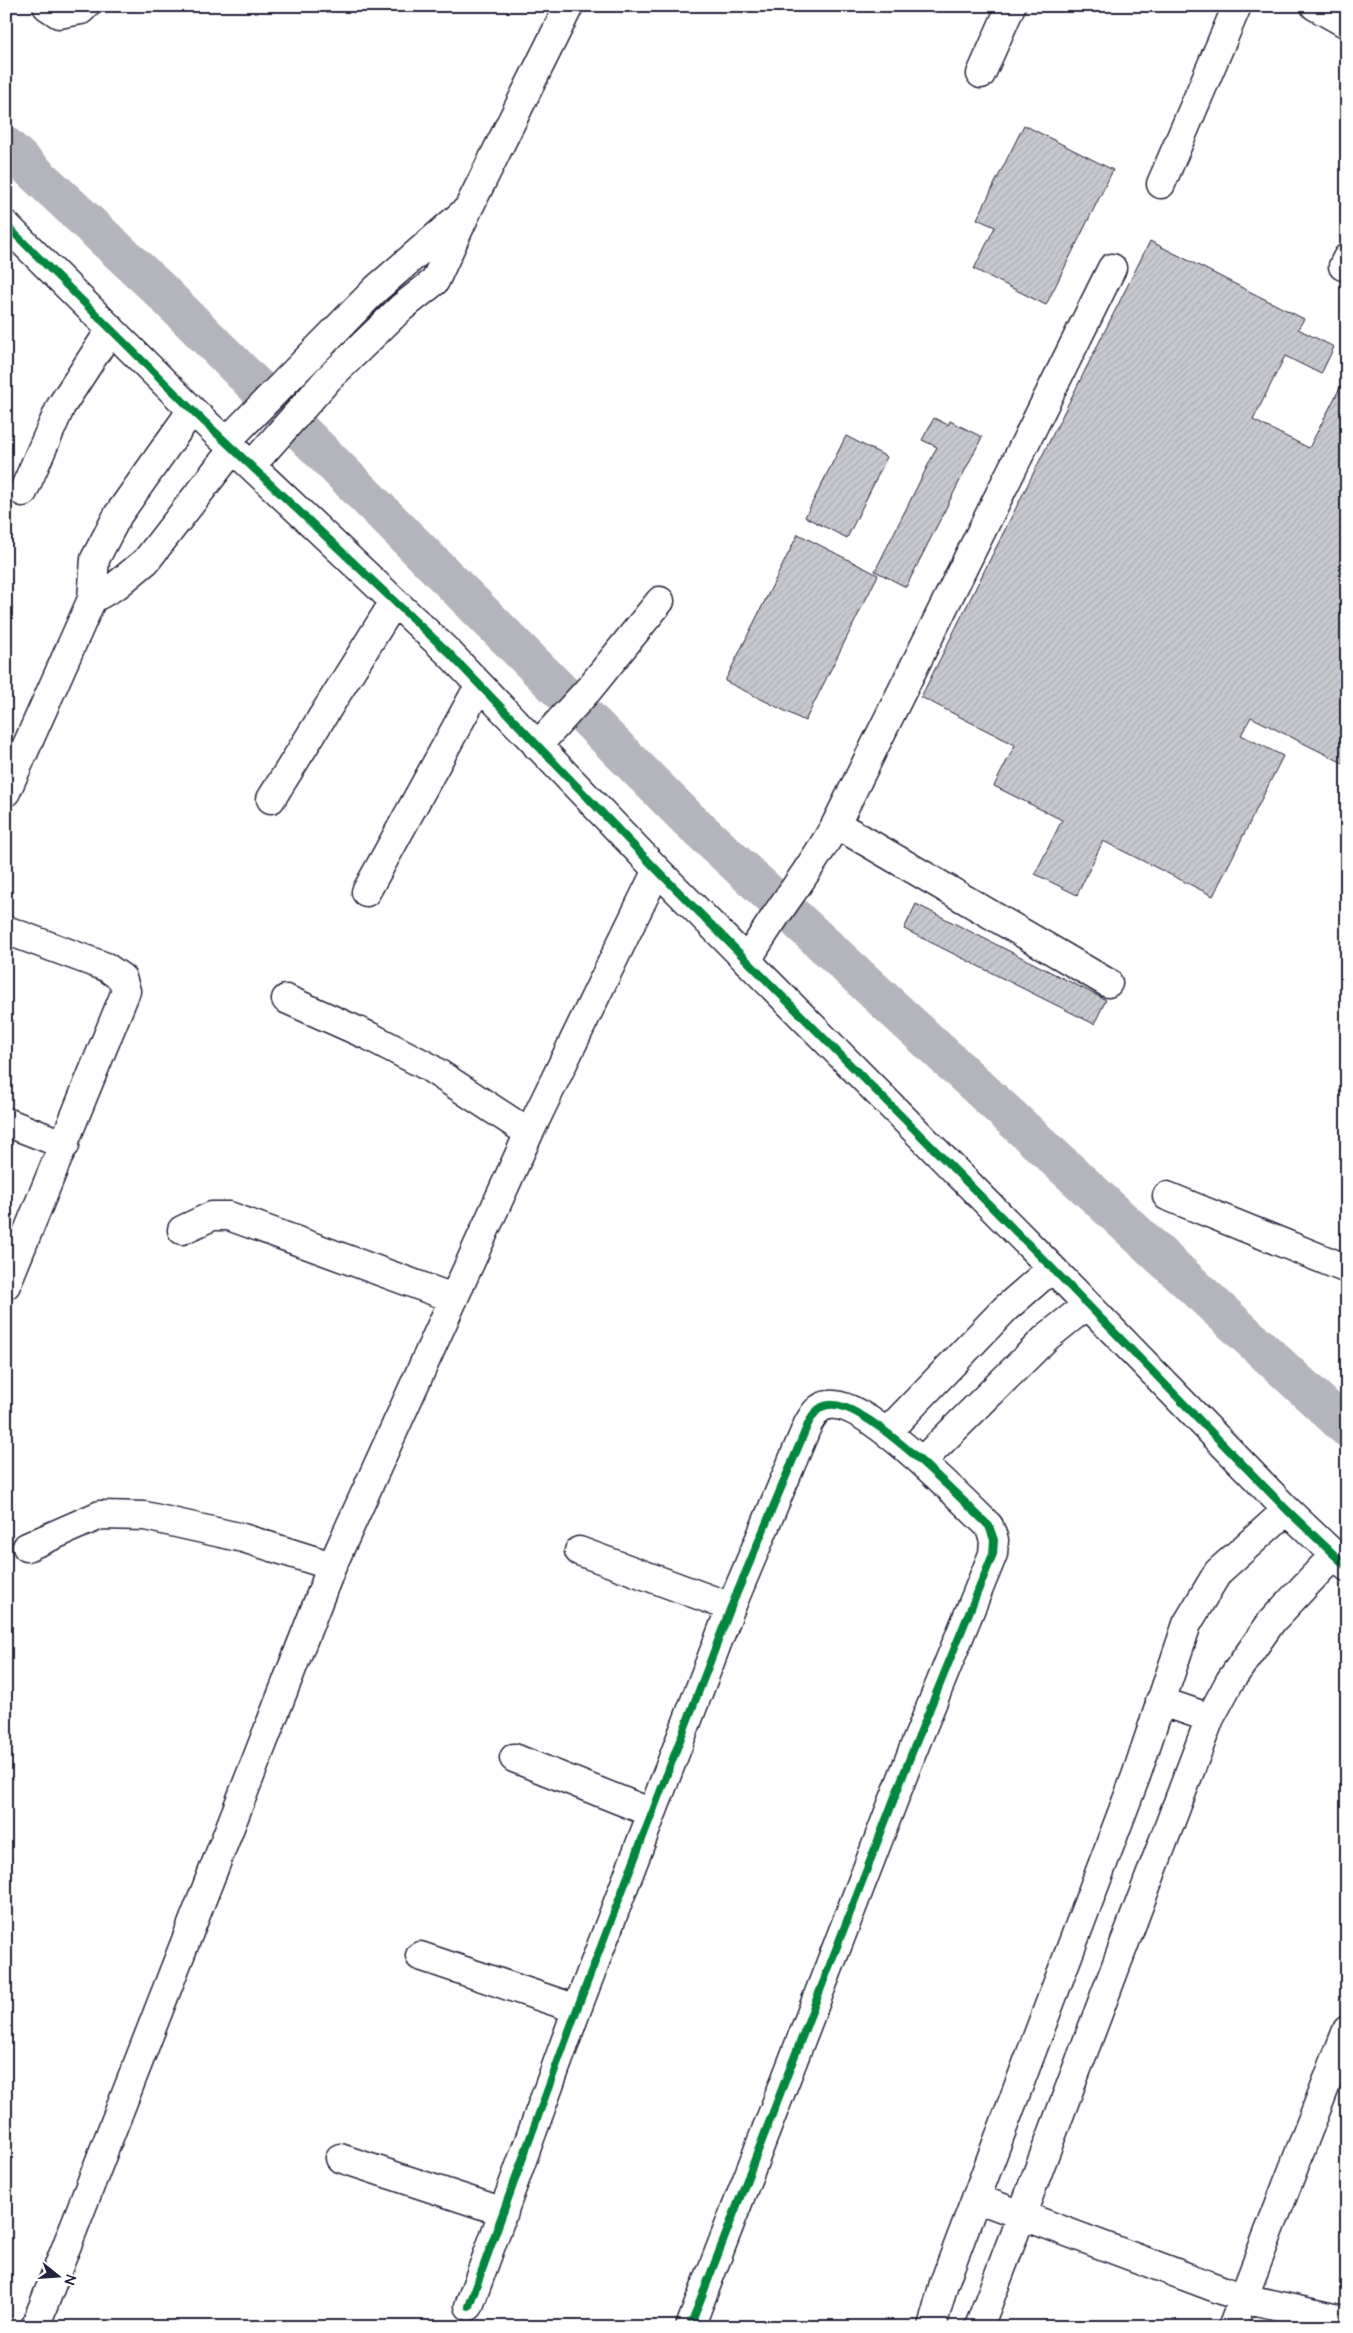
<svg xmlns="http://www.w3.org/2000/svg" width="1353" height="2333" viewBox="0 0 1353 2333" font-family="'Architects Daughter',sans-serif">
<defs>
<pattern id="building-hatch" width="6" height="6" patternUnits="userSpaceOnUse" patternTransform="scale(1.25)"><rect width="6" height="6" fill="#c8c8cf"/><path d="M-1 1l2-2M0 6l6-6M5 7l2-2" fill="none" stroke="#acacb3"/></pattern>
</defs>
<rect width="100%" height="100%" fill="#fff"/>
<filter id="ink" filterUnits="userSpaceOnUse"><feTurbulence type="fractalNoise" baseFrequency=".02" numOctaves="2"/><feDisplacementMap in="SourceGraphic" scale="10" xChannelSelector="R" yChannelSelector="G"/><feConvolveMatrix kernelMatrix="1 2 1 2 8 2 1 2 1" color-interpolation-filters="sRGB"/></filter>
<g filter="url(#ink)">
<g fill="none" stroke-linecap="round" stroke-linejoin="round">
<path stroke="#b4b4bc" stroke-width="39" d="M6,146L159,289L687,818L1347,1428"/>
</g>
<path fill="url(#building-hatch)" stroke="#22223b" d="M1024,125L1113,170L1046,305L974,269L995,227L977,219Z
M1150,241L1304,319L1298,329L1334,347L1321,374L1285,356L1253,420L1309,448L1347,374V765L1251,717L1241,735L1283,756L1213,896L1103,841L1077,895L1035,874L1062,820L994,786L1015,745L921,697Z
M934,418L948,425L950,421L982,437L906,587L875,571L937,447L922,440Z
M846,436L887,457L847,538L805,517Z
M798,534L878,575L805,721L725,681Z
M916,904L1106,1000L1094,1024L904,929Z"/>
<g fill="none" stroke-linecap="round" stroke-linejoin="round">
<defs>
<path id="minor" d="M47,6L59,14L81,10L85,6
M1315,6L1347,24
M981,74L1011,6
M1161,184L1237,6
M468,209L569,6
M6,225L192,410L449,653L657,870L1052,1268L1287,1510L1347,1567
M1343,266L1347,258
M226,442L376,289L468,209L435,281L401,308L328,379L251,466
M23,492L61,406L111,329
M92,599L117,585L146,561L233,449
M537,746L589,689L660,601
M6,792L92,599L95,559L118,515L192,410
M271,799L394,602
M836,824L1108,983
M366,892L479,686
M6,930L106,967L122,978L126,991L6,1285
M747,961C774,913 810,872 836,824L1112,268
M286,999L369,1036L427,1066L529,1133
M6,1122L65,1145
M1167,1196L1347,1269
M182,1230L212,1216H229L453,1298
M887,1432L1005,1309L1052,1268
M922,1461L1047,1337L1087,1305
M27,1547L100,1515L145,1516L243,1538L332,1566
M579,1551L731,1607
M1160,1701L1210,1718
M514,1758L652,1813
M420,1956L577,2009
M340,2158L504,2212
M976,2198L1243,2298L1347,2321
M469,2306L577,2009L731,1607L808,1424C813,1415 818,1406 829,1405C865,1399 962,1500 989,1526L994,1540L993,1554L911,1755L690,2327
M35,2327L332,1566L529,1133L657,870
M932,2327L944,2283L1136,1776L1187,1624L1218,1572L1287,1510
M979,2327L1210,1718L1230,1681L1272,1621L1334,1555
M1232,2327L1347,2030"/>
</defs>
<use href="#minor" stroke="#22223b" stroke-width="31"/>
<use href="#minor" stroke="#fff" stroke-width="28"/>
<defs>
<path id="cycleway" d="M6,225L192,410L449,653L657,870L1052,1268L1287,1510L1347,1567
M469,2306L577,2009L731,1607L808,1424C813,1415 818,1406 829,1405C865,1399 962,1500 989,1526L994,1540L993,1554L911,1755L690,2327"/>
</defs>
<use href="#cycleway" stroke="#fff" stroke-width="11"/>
<use href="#cycleway" stroke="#00873e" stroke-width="8"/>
</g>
</g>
<rect width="1353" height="2333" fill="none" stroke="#fff" stroke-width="25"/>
<rect x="12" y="12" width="1328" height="2308" fill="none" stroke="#22223b" stroke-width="2" filter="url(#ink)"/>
<g transform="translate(58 2276) rotate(107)" stroke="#ffffff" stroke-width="4" paint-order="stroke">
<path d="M0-4L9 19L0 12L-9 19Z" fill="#22223b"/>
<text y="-8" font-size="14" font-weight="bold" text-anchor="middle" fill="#22223b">N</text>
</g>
</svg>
